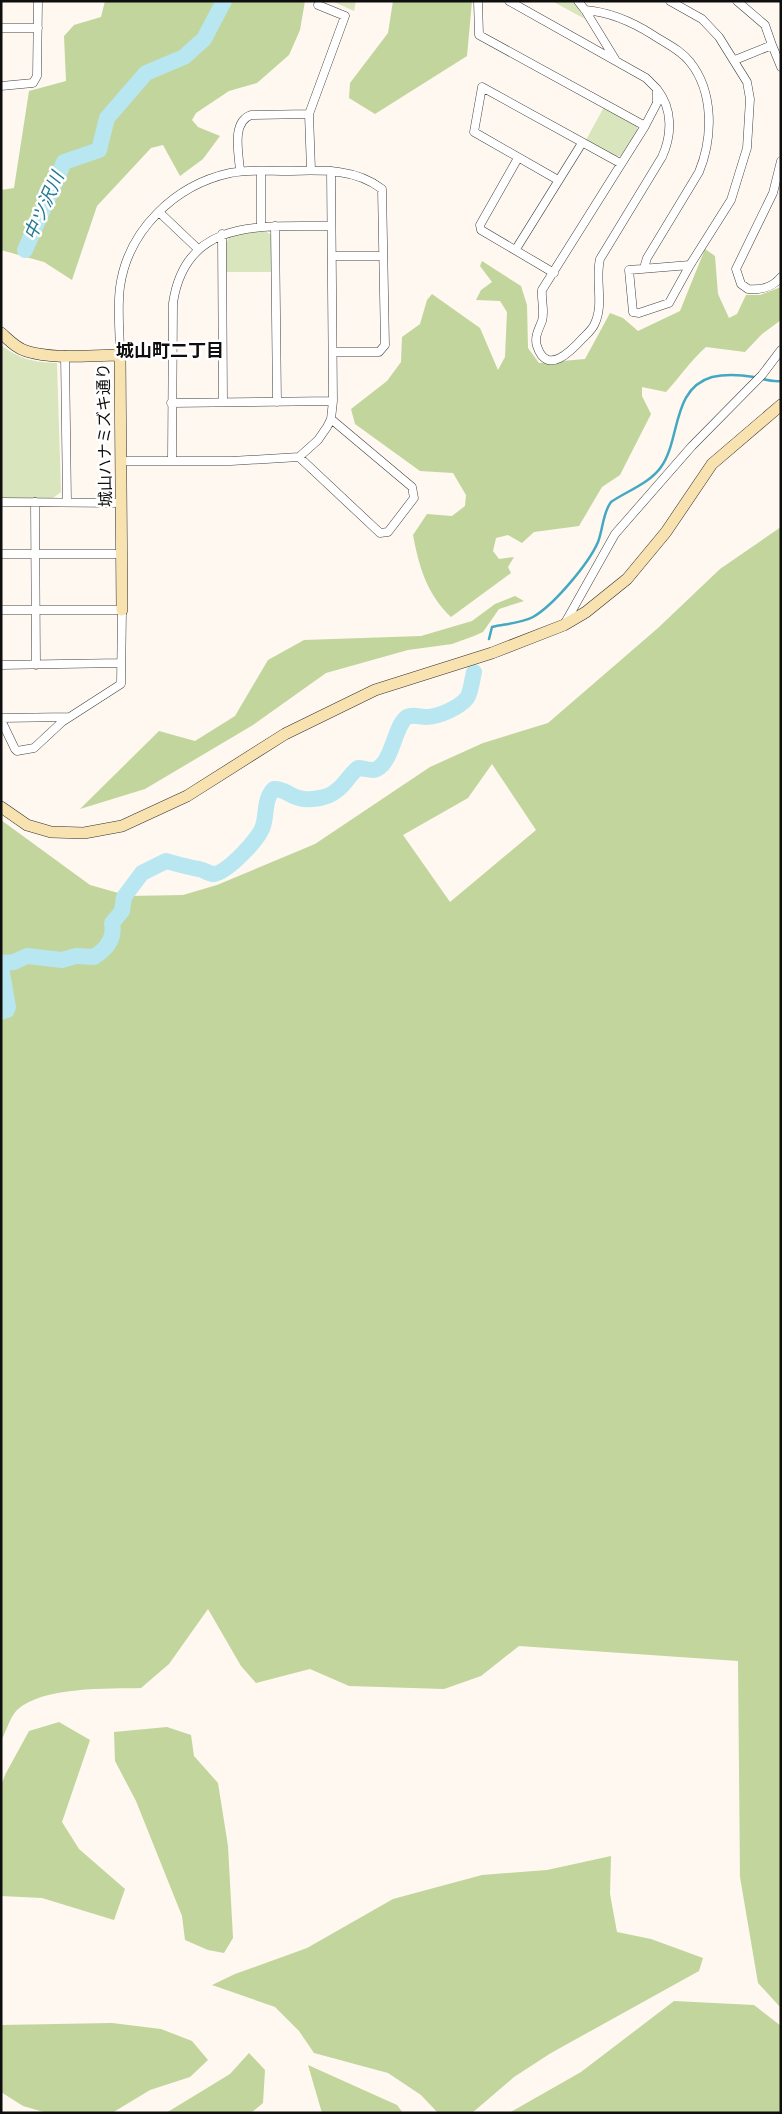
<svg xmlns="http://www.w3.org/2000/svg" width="782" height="2114" viewBox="0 0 782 2114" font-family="'Source Serif 4','Noto Sans JP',serif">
<rect width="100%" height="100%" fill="#fef8f0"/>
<path fill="#d9e5bc" d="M332,1H356L354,11Z
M552,1H574L585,19Z
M604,107L636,125L638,130L621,156H615L586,140Z
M255,232H267L271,235V272H226V243L230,236Z
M1,345C21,360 33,362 57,363L61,492L53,498H1Z"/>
<path fill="#c1d59c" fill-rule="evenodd" d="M105,1H305L300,30L289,55L257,83L229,91L196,113L192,120L198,127L220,136L203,159L180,176L163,145L151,148L97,206L72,280L44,262L1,250V190L14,188L29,91L66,81L64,36L74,25L101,17Z
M393,1H472L467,56L375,114L349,98L350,83L388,33Z
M705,249L715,256L718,294L729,318L737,314L746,295H760L781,287V320L762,334L745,352L706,347C691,360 680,377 666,392L642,387V396L651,414L620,475L602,487L579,526L534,532L522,543L508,535L496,538L493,551L499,559L514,557L508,567L511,573L451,617C427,594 419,567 413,535L427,514L452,516L465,506L466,495L453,473L420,471L355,424L351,409L387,381L401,362L402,337L420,324L427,300L432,294L480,328L498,370L505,357L507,312L500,301L476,300L481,290L492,282L480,266L482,261L521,286L527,305L528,348L539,363L585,359L610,313L623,318L638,331L680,311Z
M781,527V2008L758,1983L740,1877L738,1661L519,1646L481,1676L444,1689L349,1686L310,1669L256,1683L241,1666L208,1609L169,1664L141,1688C108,1689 43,1686 17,1710C10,1717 6,1732 1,1741V820L90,885L129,896L183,895L217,885L315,844L430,767L483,743L548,723L658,628L720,569ZM492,764L536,830L450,902L403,835L468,798Z
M515,596L524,601L499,609L483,632L474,636L452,644L408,650L326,673L253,725L145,789L80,809L159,731L195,741L235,716L268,660L304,640L421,636L472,621L495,604Z
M59,1722L90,1740L62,1822L79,1849L125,1889L114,1920L42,1898L1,1896V1785L6,1773L29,1731Z
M167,1727L191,1735L194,1756L218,1783L228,1846L233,1938L224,1953L208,1950L185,1940L182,1916L136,1801L115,1761L114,1732Z
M611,1856L610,1894L617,1932L651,1939L703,1958L699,1971L551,2053L514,2077L472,2113H438L421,2095L388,2073L314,2053L299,2031L275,2007L212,1985L235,1974L307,1948L393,1899L482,1875L547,1870Z
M674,2001L754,2005L781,2026V2113H509L581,2072Z
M112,2023L161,2029L192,2041L208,2060L190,2077L150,2090L112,2113H47L23,2106L1,2092V2025Z
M249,2053L265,2070L263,2103L251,2113H166L230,2074Z
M308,2065L397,2105L403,2113H322Z"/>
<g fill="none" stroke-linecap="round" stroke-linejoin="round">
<path stroke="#45a8c2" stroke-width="2.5" d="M489,639L492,627C505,624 522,623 533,617C554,605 589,563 598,542C603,529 603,512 611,502C627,491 650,483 661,467C681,439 671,389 712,377C726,374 741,375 754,377C764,379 771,382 781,381"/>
<path stroke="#b8e7f1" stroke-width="16" d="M25,250L64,162L99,150L107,118L146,73L184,57L204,39L224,1
M1,1012L7,1010L8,1007L1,967L3,963L14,962L27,956L62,960L76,956L94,957C107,949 115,938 112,923L122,911L124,897L142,873L166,861C177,864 187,867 199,869C204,870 209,874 214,874C228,872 260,838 263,826C267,814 264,798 274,789C283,788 290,796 299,798C309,801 328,798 336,791C345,785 349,775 358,768C363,768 368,770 373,770C392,768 394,725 407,717C413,714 420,717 426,717C438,717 459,708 467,698C471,692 472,680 474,672"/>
<defs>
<path id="street" d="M478,1L479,35L645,126
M509,1L646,78L657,89V103L645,126L542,290C541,300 545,311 542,321C539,329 534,337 537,346C547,377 572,350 583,338C587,334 593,329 595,323C604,304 595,280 600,259L662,157C672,135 673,109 657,89
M578,1L585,10L615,59
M670,1L702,19L719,37L747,82L750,99L747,148L731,200L690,265L669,303L639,313L633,312L629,270L690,265
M737,1L765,25L772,45
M585,10C610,12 631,21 653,35C665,43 681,50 690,62C714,92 713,138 699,172L647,258L644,268
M1,28H38
M735,60L772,45L781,67
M1,86L33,83L37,76L38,1
M518,158L480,225L481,230L554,273
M781,161L773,193L736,269L741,284L748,289C761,290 772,288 781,277
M311,170L309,114L345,16L318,5
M240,171C239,154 231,122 251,115L309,114
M558,180L474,132L482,87L620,163
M159,212L198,249
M275,226L277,402
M261,227V171
M222,234L223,402
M516,249L582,143
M332,256H383
M65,355L67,502
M120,355C120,333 117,309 120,287C128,230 175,185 230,173C248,169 268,171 287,171C320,170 355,168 382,189L385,345L379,352H333
M171,403L333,401
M299,457L380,533L388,532L414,498L412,487L331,419
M172,460L173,303C186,216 264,227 331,226
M120,461H231L299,457L318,440L327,427L331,419L333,401L331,171
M1,502L121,503
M35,502L36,665
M1,554H121
M1,610H122L121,684L62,722L34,748L17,751L15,749L1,720
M565,623L615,534L692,446L762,375L781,350
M1,665L121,663
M1,718L69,717"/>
<path id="secondary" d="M1,333C9,340 16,348 26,351C55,360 90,355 120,355L122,610
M1,807L27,825L51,832L84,833L122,826L187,796L285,734L375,690L492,653L564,625L586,612L627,579L666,532L712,464L781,405"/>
</defs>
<use href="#street" stroke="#414141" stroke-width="9"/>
<use href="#secondary" stroke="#303030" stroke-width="12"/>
<use href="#street" stroke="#fff" stroke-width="8"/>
<use href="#secondary" stroke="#f8e2b0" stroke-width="11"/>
</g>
<g text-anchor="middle" stroke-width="5" stroke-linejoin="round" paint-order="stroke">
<g font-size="16" fill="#0e0e0e" stroke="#fff">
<text transform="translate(104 435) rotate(-91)" y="6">城山ハナミズキ通り</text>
</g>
<g font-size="18" font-style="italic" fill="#217995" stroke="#fff">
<text transform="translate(44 206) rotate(-66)" y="6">中ツ沢川</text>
</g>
<g font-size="18" font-weight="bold" fill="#0e0e0e" stroke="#fff">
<text x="170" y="357">城山町二丁目</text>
</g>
</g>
<rect width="782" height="2114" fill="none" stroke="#0e0e0e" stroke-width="5"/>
</svg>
